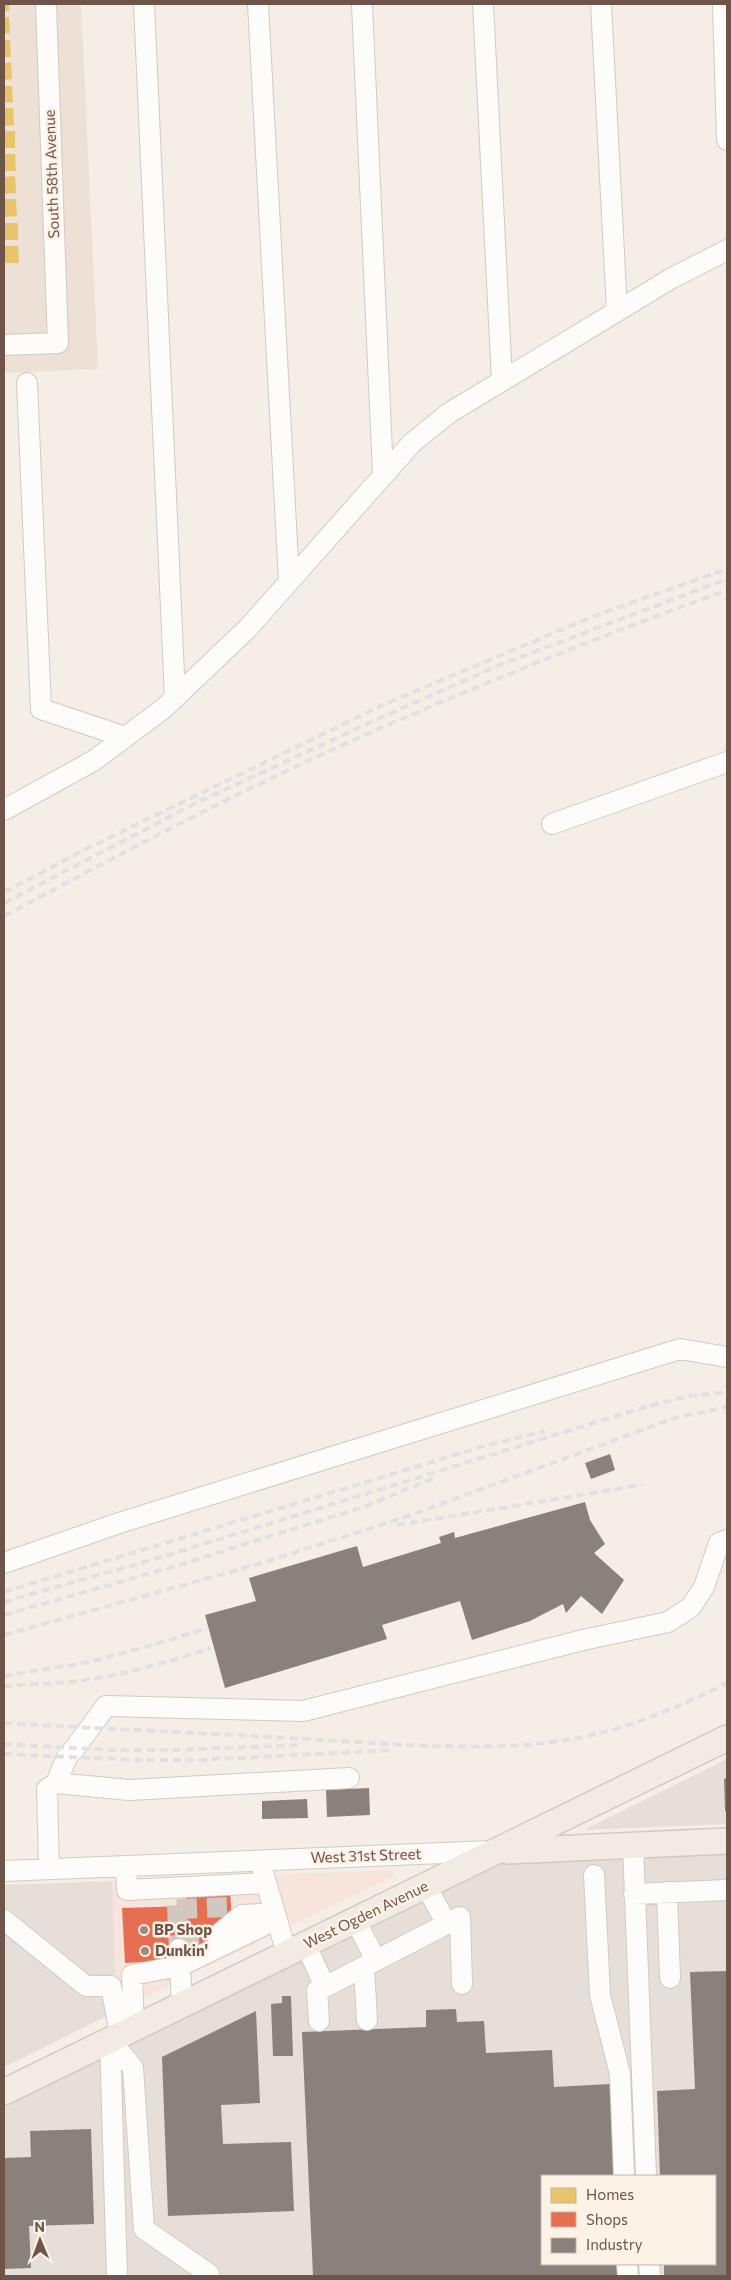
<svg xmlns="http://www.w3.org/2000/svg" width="731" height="2280" viewBox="0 0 731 2280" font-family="Commissioner,sans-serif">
<rect width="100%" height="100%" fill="#f4eee7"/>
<path fill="#ede0d4" d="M4,4H81L98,369L4,373Z"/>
<path fill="#f7e4dd" d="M394,1870L395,1875L117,2011L112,1881Z"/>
<path fill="#e6ded8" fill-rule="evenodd" d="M727,1759V1824L584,1830L608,1818Z
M727,1845V2276H4V2097L498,1854ZM542,2176H715V2264H542Z
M112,1881L117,2011L4,2067V1885Z"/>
<path fill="#e9c46a" d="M4,4H9V11H4Z
M4,17H9L10,33L4,34Z
M4,40H10L11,57H4Z
M11,62L12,79L4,80V63Z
M4,86H12L13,102L4,103Z
M4,108H13L14,125L4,126Z
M4,131H15V148H4Z
M4,154H15L16,171H4Z
M15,176L16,193L4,194V177Z
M4,199H16L17,216L4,217Z
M4,223H18V240H4Z
M4,246H18L19,263H4Z"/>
<path fill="#e76f51" d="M230,1889L232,1925L217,1949L166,1951V1961L125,1963L122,1908L186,1906V1891Z"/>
<path fill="#8a817c" d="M610,1454L615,1470L591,1479L585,1463Z
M585,1502L590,1520L605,1544L594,1553L624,1580L602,1614L581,1596L566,1613L563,1604L530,1621L472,1640L460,1601L382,1625L387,1639L225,1688L205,1615L256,1601L249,1578L357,1546L363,1567L441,1543L439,1537L454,1532L455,1538Z
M727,1778V1811H725L724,1779Z
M369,1788L370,1815L327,1817L326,1790Z
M307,1799L308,1818L262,1819V1801Z
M727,1971V2276H664V2264H715V2176H660L657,2091L695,2089L690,1972Z
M282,1996H291L293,2056H273L271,2004L282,2003Z
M456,2009L457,2022L484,2021L486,2053L552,2050L554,2087L611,2084L615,2176H542V2264H619V2276H313L302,2032L426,2027V2010Z
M256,2011L260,2103L221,2105L223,2144L291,2142L294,2211L168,2216L162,2057Z
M91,2129L94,2224L29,2226L31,2268L4,2269V2158L31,2157L30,2131Z"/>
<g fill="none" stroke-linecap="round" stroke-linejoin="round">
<path stroke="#d3c8c0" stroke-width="20" stroke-dasharray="20 10" stroke-linecap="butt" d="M177,1905L179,1949
M177,1909L230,1907
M179,1938L217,1936"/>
<defs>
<path id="minor" d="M144,4L175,698
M258,4L289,581
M362,4L383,475
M483,4L502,381
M601,4L617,311
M723,4L727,140
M4,345L58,343L46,4
M27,383L41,709L125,737
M4,810L93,761L163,709L248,628L412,443L449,413L672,278L727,250
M552,824L727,762
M4,1563L119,1523L680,1349L727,1357
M56,1783L67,1757L75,1748L106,1706L303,1711L583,1640L668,1622L691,1607L704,1587L719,1543L727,1540
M633,1845L646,2176
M126,1866L127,1890L266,1883
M49,1868L47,1789L56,1783L129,1790L349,1778
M4,1871L492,1851
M263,1872L287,1954
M594,1875L600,1995L620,2074L624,2176
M426,1886L447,1924
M667,1892L670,1978
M634,1894L727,1890
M4,1920L86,1986H111L120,2034
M355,1920L376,1960
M217,1936L242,1915L275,1913
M306,1945L325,1987
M179,1949L180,1966L277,1919
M364,1967L367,2020
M319,2021L317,1991L460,1917L462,1984
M134,2028L132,1975L180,1966L182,2005
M110,2039L133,2068L144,2229L209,2274V2276
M110,2039L117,2276
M627,2264L628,2276
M649,2264L650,2276"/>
<path id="major" d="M507,1851L727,1841
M4,2092L727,1738"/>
</defs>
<use href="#minor" stroke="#d2cac4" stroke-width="22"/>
<use href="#major" stroke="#d3c9c4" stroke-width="28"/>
<use href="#minor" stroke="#fdfcfb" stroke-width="20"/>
<use href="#major" stroke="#f1ebe4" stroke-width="25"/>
<path stroke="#e2e0e3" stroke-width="4" stroke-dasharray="8 5" stroke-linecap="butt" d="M4,892L88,848L385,704L594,616L727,569
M4,903L196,803L380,718L502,664L727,579
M4,916C102,864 199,812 299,765C439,700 582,643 727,590
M397,1525L642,1485
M4,1592L488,1445L545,1431
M4,1602L172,1554L642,1408L689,1396L727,1392
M4,1615L176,1566L366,1506L437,1477
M4,1635L259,1564L408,1516L675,1418L727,1407
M4,1676L89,1662L163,1642L207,1628
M4,1686C28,1684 53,1684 77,1681C122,1676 167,1662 211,1648
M4,1723C111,1729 218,1734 325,1740C409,1745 495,1753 578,1738C630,1728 681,1706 727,1683
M4,1744L111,1750H175L301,1745
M4,1754L135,1760H197L393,1750"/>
</g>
<g fill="#9e8a81" stroke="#fdf2e6" stroke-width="2">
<circle cx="144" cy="1930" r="5"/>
<circle cx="145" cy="1951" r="5"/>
</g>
<g text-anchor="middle" stroke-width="5" stroke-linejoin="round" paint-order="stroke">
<g font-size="15" fill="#6f544a" stroke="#fdf2e6">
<text transform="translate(52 174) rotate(-92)" y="5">South 58th Avenue</text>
<text transform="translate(366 1856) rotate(-2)" y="5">West 31st Street</text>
<text transform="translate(366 1915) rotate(-26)" y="5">West Ogden Avenue</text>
</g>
<g font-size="15" font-weight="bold" fill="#6f544a" stroke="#fdf2e6" text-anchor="start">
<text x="154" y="1935">BP Shop</text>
<text x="155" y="1956">Dunkin'</text>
</g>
</g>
<rect width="731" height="2280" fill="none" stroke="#6f544a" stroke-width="10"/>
<rect x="541" y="2175" width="175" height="90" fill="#fdf2e6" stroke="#c4b3a8"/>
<rect x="551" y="2188" width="25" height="15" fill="#e9c46a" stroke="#c4b3a8"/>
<text x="586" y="2200" font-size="15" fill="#6f544a">Homes</text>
<rect x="551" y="2212" width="25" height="15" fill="#e76f51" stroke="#c4b3a8"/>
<text x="586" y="2225" font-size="15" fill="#6f544a">Shops</text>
<rect x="551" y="2238" width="25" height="15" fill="#8a817c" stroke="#c4b3a8"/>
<text x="586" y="2250" font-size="15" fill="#6f544a">Industry</text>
<g transform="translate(40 2240) rotate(359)" stroke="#fdf2e6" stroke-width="4" paint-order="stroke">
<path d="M0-4L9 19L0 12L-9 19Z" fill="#6f544a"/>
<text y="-8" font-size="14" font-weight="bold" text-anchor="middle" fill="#6f544a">N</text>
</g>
</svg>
